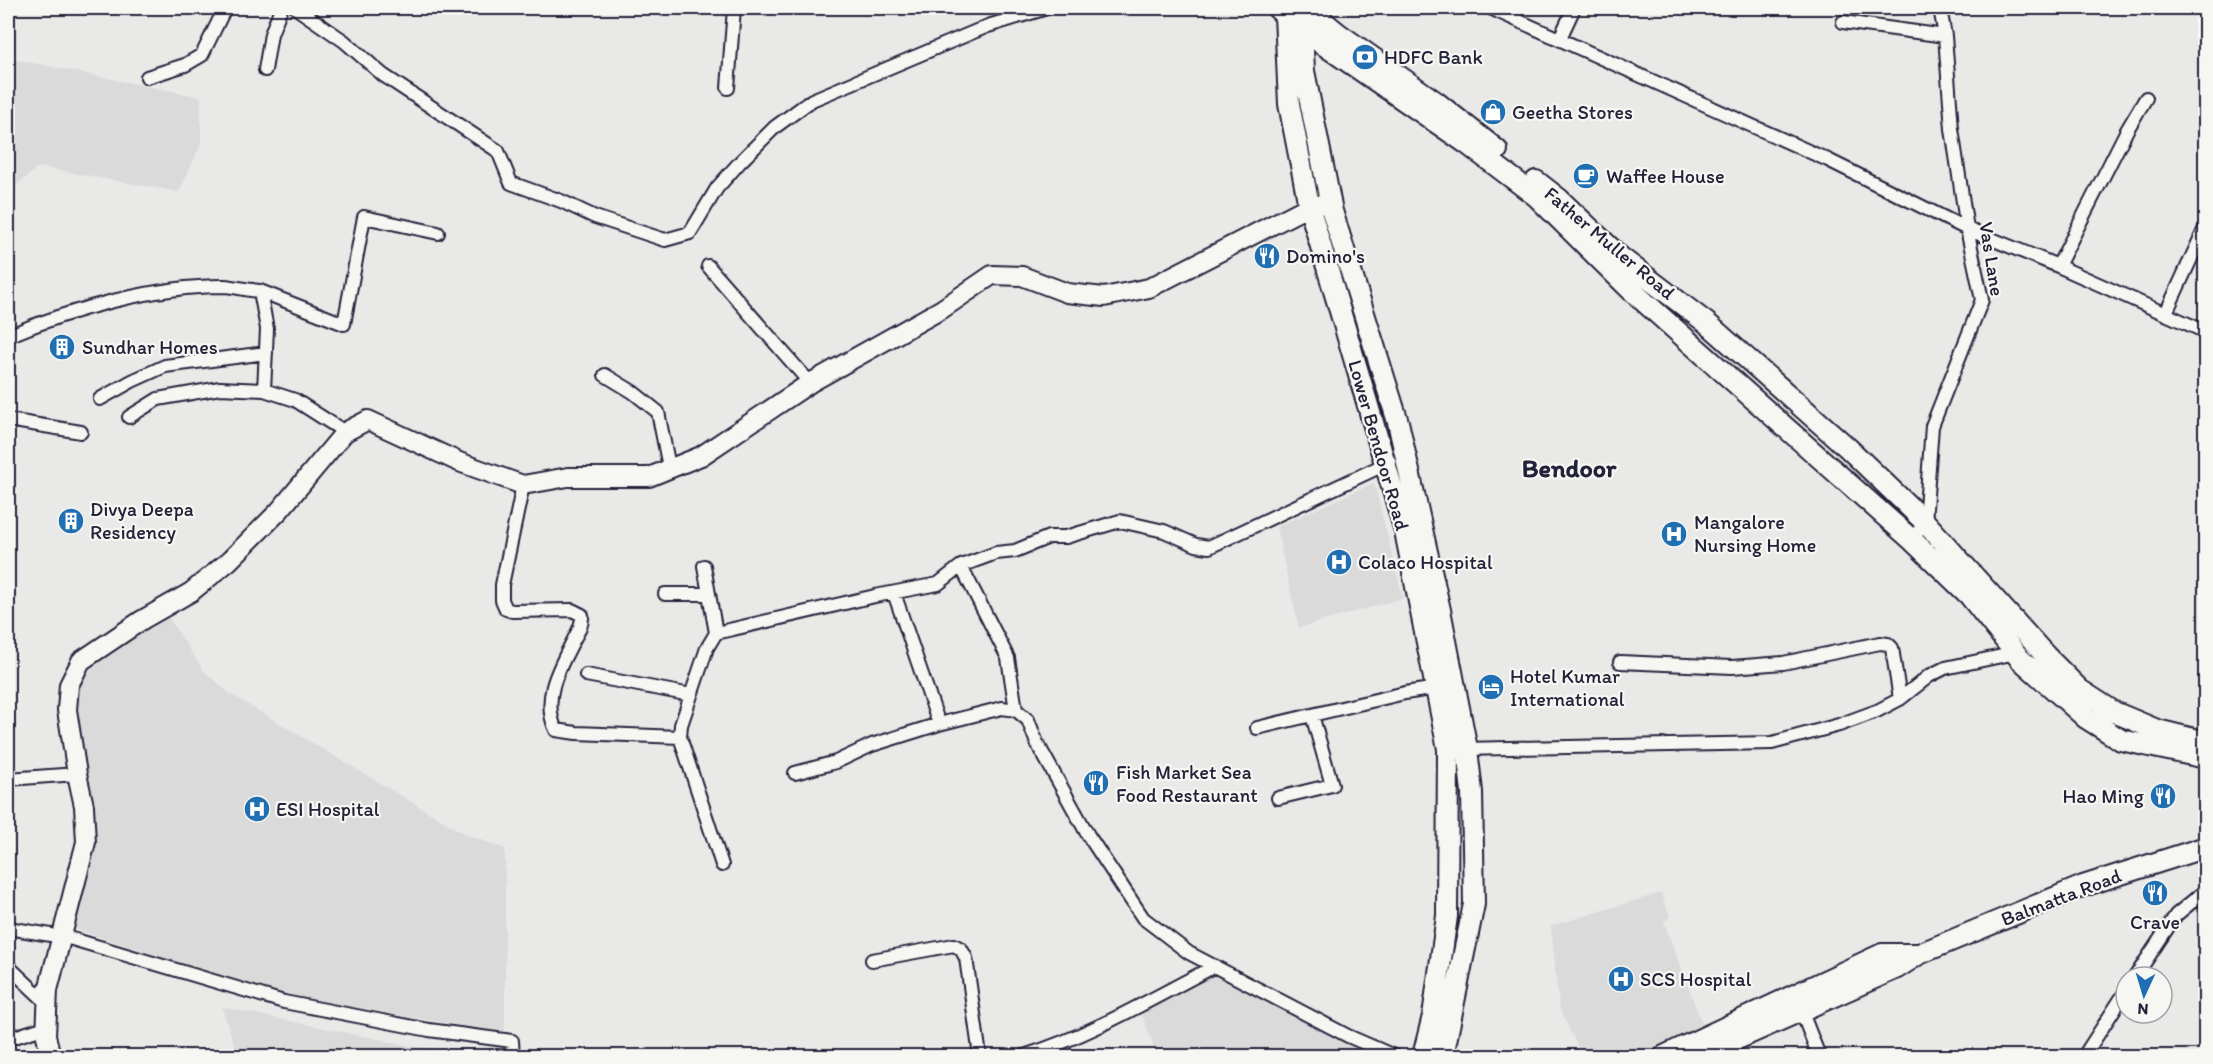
<svg xmlns="http://www.w3.org/2000/svg" width="2213" height="1064" viewBox="0 0 2213 1064" font-family="Itim,sans-serif">
<rect width="100%" height="100%" fill="#e9e9e7"/>
<filter id="ink" filterUnits="userSpaceOnUse"><feTurbulence type="fractalNoise" baseFrequency=".0167" numOctaves="2"/><feDisplacementMap in="SourceGraphic" scale="12" xChannelSelector="R" yChannelSelector="G"/><feConvolveMatrix kernelMatrix="1 2 1 2 8 2 1 2 1" color-interpolation-filters="sRGB"/></filter>
<g filter="url(#ink)">
<path fill="#dadada" d="M8,58L201,97V144L179,192L39,167L8,192Z
M1374,483L1403,598L1299,628L1276,527Z
M169,618L203,670L230,694L467,835L505,849V1033L308,1000L173,961L72,928L86,874L75,713L77,683L104,656Z
M1661,893L1670,917L1664,922L1703,1026L1639,1056H1582L1559,1008L1551,926Z
M1215,971L1387,1056H1157L1140,1009Z
M222,1007L460,1056H238Z"/>
<g fill="none" stroke-linecap="round" stroke-linejoin="round">
<defs>
<path id="street" d="M296,8L344,41L383,75L498,151L511,183L561,201L595,217L665,240L690,233L717,188L740,162L775,127L812,100L988,26L1047,8
M1490,8L1828,160L1967,229L2058,266L2206,332
M1843,22L1945,36
M1560,38L1574,8
M265,70L271,34L281,8
M147,77L185,65L202,55L225,8
M728,88L734,8
M708,266L810,383
M2058,266L2127,130L2146,98
M260,291L344,324L364,217L438,233
M2166,313L2206,226
M8,336C71,309 155,286 224,286C236,287 248,290 260,291L267,329L264,390
M605,375L633,392L658,412L669,467
M100,399L132,381L165,366L266,353
M129,417L158,399L220,388L264,390L295,400L345,432
M8,420L81,432
M523,485L502,585V600L506,609L512,611L572,610L582,615C583,625 577,633 573,641C559,668 541,699 556,730L576,733L680,737
M1912,540L1925,522L1932,426L1982,300L1967,229L1952,129L1945,36L1940,8
M704,566L716,633
M961,566L1008,658L1016,710
M894,593L939,724
M665,594H709
M1620,662L1732,667L1783,663L1880,643L1888,644L1892,648L1900,699
M586,675L691,695
M1257,728L1405,693L1437,688
M1461,749L1772,743L1839,725L1877,711L1900,699L1929,676L1945,668L2016,653
M795,773L836,762L872,745L939,724L1002,708L1016,710L1028,720L1037,743L1088,835L1143,918L1189,953L1348,1036L1394,1056
M8,779L77,774
M1278,798L1332,785L1312,715
M722,865L680,737L681,725L707,648L716,633L875,596L938,584L961,566L996,553L1015,551L1049,537H1066L1120,521L1164,531L1196,545L1209,547L1390,462
M8,928L69,938L284,1002L429,1030L512,1041L513,1056
M872,960L954,945L961,949L966,958L980,1056
M8,966L48,1004
M2135,977L2176,915L2206,890
M1801,1010L1819,1056
M8,1039L46,1027
M1024,1056C1091,1035 1153,998 1215,966
M2084,1056L2126,991"/>
<path id="secondary" d="M51,1056L46,1036L48,990L86,842L84,806L77,774L67,710L69,685L81,661L142,620L191,592L229,561L279,511L345,432L368,420L459,462L523,485L568,477H649L701,456L810,383L942,309L992,275L1022,276L1067,293L1104,297L1149,288L1309,206L1330,203"/>
<path id="primary" d="M1277,8L1295,25L1466,143L1536,196L1631,290L1912,540L1969,595L2020,659L2086,718L2121,740L2206,758
M1307,8L1339,34L1436,102L1497,150
M1288,12L1285,15L1289,104L1309,206L1405,531L1448,749L1447,916L1433,1016L1423,1056
M1308,24L1302,30L1304,71L1332,211L1398,422L1440,610L1467,749L1472,792L1474,904L1443,1056
M1536,181L1559,199L1620,257L1708,324L1848,448L1925,522L2046,656L2080,690L2114,712L2157,730L2206,742
M1664,1056L1882,954H1919
M1699,1056L1897,968L1919,954L2083,886L2206,847"/>
</defs>
<use href="#street" stroke="#22223b" stroke-width="16"/>
<use href="#secondary" stroke="#22223b" stroke-width="22"/>
<use href="#primary" stroke="#22223b" stroke-width="24"/>
<use href="#street" stroke="#f6f6f2" stroke-width="12"/>
<use href="#secondary" stroke="#f6f6f2" stroke-width="18"/>
<use href="#primary" stroke="#f6f6f2" stroke-width="20"/>
</g>
</g>
<defs>
<symbol id="bank-disc" viewBox="-11 -11 22 22"><circle r="9.5" fill="#1f6fb2" stroke="#f6f6f2"/><path d="M-6-4H6V4H-6ZM0-2.3a2.3 2.3 0 1 0 0 4.6a2.3 2.3 0 1 0 0-4.6Z" fill="#fff"/></symbol>
<symbol id="shop-disc" viewBox="-11 -11 22 22"><circle r="9.5" fill="#1f6fb2" stroke="#f6f6f2"/><path d="M-5-2.5h2.3a2.7 3.5 0 0 1 5.4 0H5L5.5 6h-11ZM-1.5-2.5h3a1.5 2.3 0 0 0-3 0Z" fill="#fff"/></symbol>
<symbol id="cafe-disc" viewBox="-11 -11 22 22"><circle r="9.5" fill="#1f6fb2" stroke="#f6f6f2"/><path d="M-5.5-4.5H6V0H3Q3 3.5 0 3.5H-2.5Q-5.5 3.5-5.5 0ZM3-3.2v2h1.7v-2ZM-6 4.5H4V6H-6Z" fill="#fff"/></symbol>
<symbol id="restaurant-disc" viewBox="-11 -11 22 22"><circle r="9.5" fill="#1f6fb2" stroke="#f6f6f2"/><path d="M-5-6h1v4h1v-4h1v4h1v-4h1v5L-1.5 .5V6h-2V.5L-5-1ZM5-6V6H3V1.5H1.5Q1.5-4 5-6Z" fill="#fff"/></symbol>
<symbol id="building-disc" viewBox="-11 -11 22 22"><circle r="9.5" fill="#1f6fb2" stroke="#f6f6f2"/><path d="M-4-6H4V6H1V3H-1V6H-4ZM-2.5-4.3h1.7v1.8h-1.7ZM.8-4.3h1.7v1.8H.8ZM-2.5-1h1.7V.8h-1.7ZM.8-1h1.7V.8H.8Z" fill="#fff"/></symbol>
<symbol id="hospital-disc" viewBox="-11 -11 22 22"><circle r="9.5" fill="#1f6fb2" stroke="#f6f6f2"/><path d="M-5-5h3v3.5h4V-5h3V5h-3V1.5h-4V5h-3Z" fill="#fff"/></symbol>
<symbol id="hotel-disc" viewBox="-11 -11 22 22"><circle r="9.5" fill="#1f6fb2" stroke="#f6f6f2"/><path d="M-6-4.5h1.5V1H6V5H4.5V3h-9V5H-6ZM-4 0a1.8 1.8 0 1 1 3.6 0ZM.5 0V-2.5h3Q6-2.5 6 0Z" fill="#fff"/></symbol>
</defs>
<g fill-rule="evenodd">
<use href="#bank-disc" x="1350" y="42" width="30" height="30"/>
<use href="#shop-disc" x="1478" y="97" width="30" height="30"/>
<use href="#cafe-disc" x="1571" y="161" width="30" height="30"/>
<use href="#restaurant-disc" x="1252" y="241" width="30" height="30"/>
<use href="#building-disc" x="47" y="332" width="30" height="30"/>
<use href="#building-disc" x="56" y="506" width="30" height="30"/>
<use href="#hospital-disc" x="1659" y="519" width="30" height="30"/>
<use href="#hospital-disc" x="1324" y="547" width="30" height="30"/>
<use href="#hotel-disc" x="1476" y="672" width="30" height="30"/>
<use href="#restaurant-disc" x="1081" y="768" width="30" height="30"/>
<use href="#restaurant-disc" x="2148" y="781" width="30" height="30"/>
<use href="#hospital-disc" x="242" y="794" width="30" height="30"/>
<use href="#restaurant-disc" x="2140" y="878" width="30" height="30"/>
<use href="#hospital-disc" x="1606" y="964" width="30" height="30"/>
</g>
<g text-anchor="middle" stroke-width="4.5" stroke-linejoin="round" paint-order="stroke">
<g font-size="20" fill="#22223b" stroke="#f6f6f2" text-anchor="start">
<text x="1384" y="64">HDFC Bank</text>
<text x="1512" y="119">Geetha Stores</text>
<text x="1606" y="183">Waffee House</text>
<text x="1286" y="263">Domino's</text>
<text x="82" y="354">Sundhar Homes</text>
<text x="90" y="516">Divya Deepa<tspan x="90" dy="23">Residency</tspan></text>
<text x="1694" y="529">Mangalore<tspan x="1694" dy="23">Nursing Home</tspan></text>
<text x="1358" y="569">Colaco Hospital</text>
<text x="1510" y="683">Hotel Kumar<tspan x="1510" dy="23">International</tspan></text>
<text x="1116" y="779">Fish Market Sea<tspan x="1116" dy="23">Food Restaurant</tspan></text>
<text x="2144" y="803" text-anchor="end">Hao Ming</text>
<text x="276" y="816">ESI Hospital</text>
<text x="2155" y="929" text-anchor="middle">Crave</text>
<text x="1640" y="986">SCS Hospital</text>
</g>
<g font-size="20" fill="#22223b" stroke="#f6f6f2">
<text transform="translate(1610 243) rotate(40)" y="7">Father Muller Road</text>
<text transform="translate(1992 259) rotate(81)" y="7">Vas Lane</text>
<text transform="translate(1379 445) rotate(74)" y="7">Lower Bendoor Road</text>
<text transform="translate(2061 897) rotate(-21)" y="7">Balmatta Road</text>
</g>
<g font-size="26" font-weight="bold" fill="#22223b" stroke="#f6f6f2">
<text x="1569" y="477">Bendoor</text>
</g>
</g>
<rect width="2213" height="1064" fill="none" stroke="#f6f6f2" stroke-width="30"/>
<rect x="15" y="15" width="2183" height="1034" fill="none" stroke="#22223b" stroke-width="2" filter="url(#ink)"/>
<g transform="translate(2144 995) rotate(184)"><circle r="28" fill="#f6f6f2" stroke="#a1a1a9" stroke-width="1.5"/>
<path d="M0-4.5L10 22L0 15L-10 22Z" fill="#1f6fb2"/>
<text y="-9" font-size="16" font-weight="bold" text-anchor="middle" fill="#22223b">N</text>
</g>
</svg>
